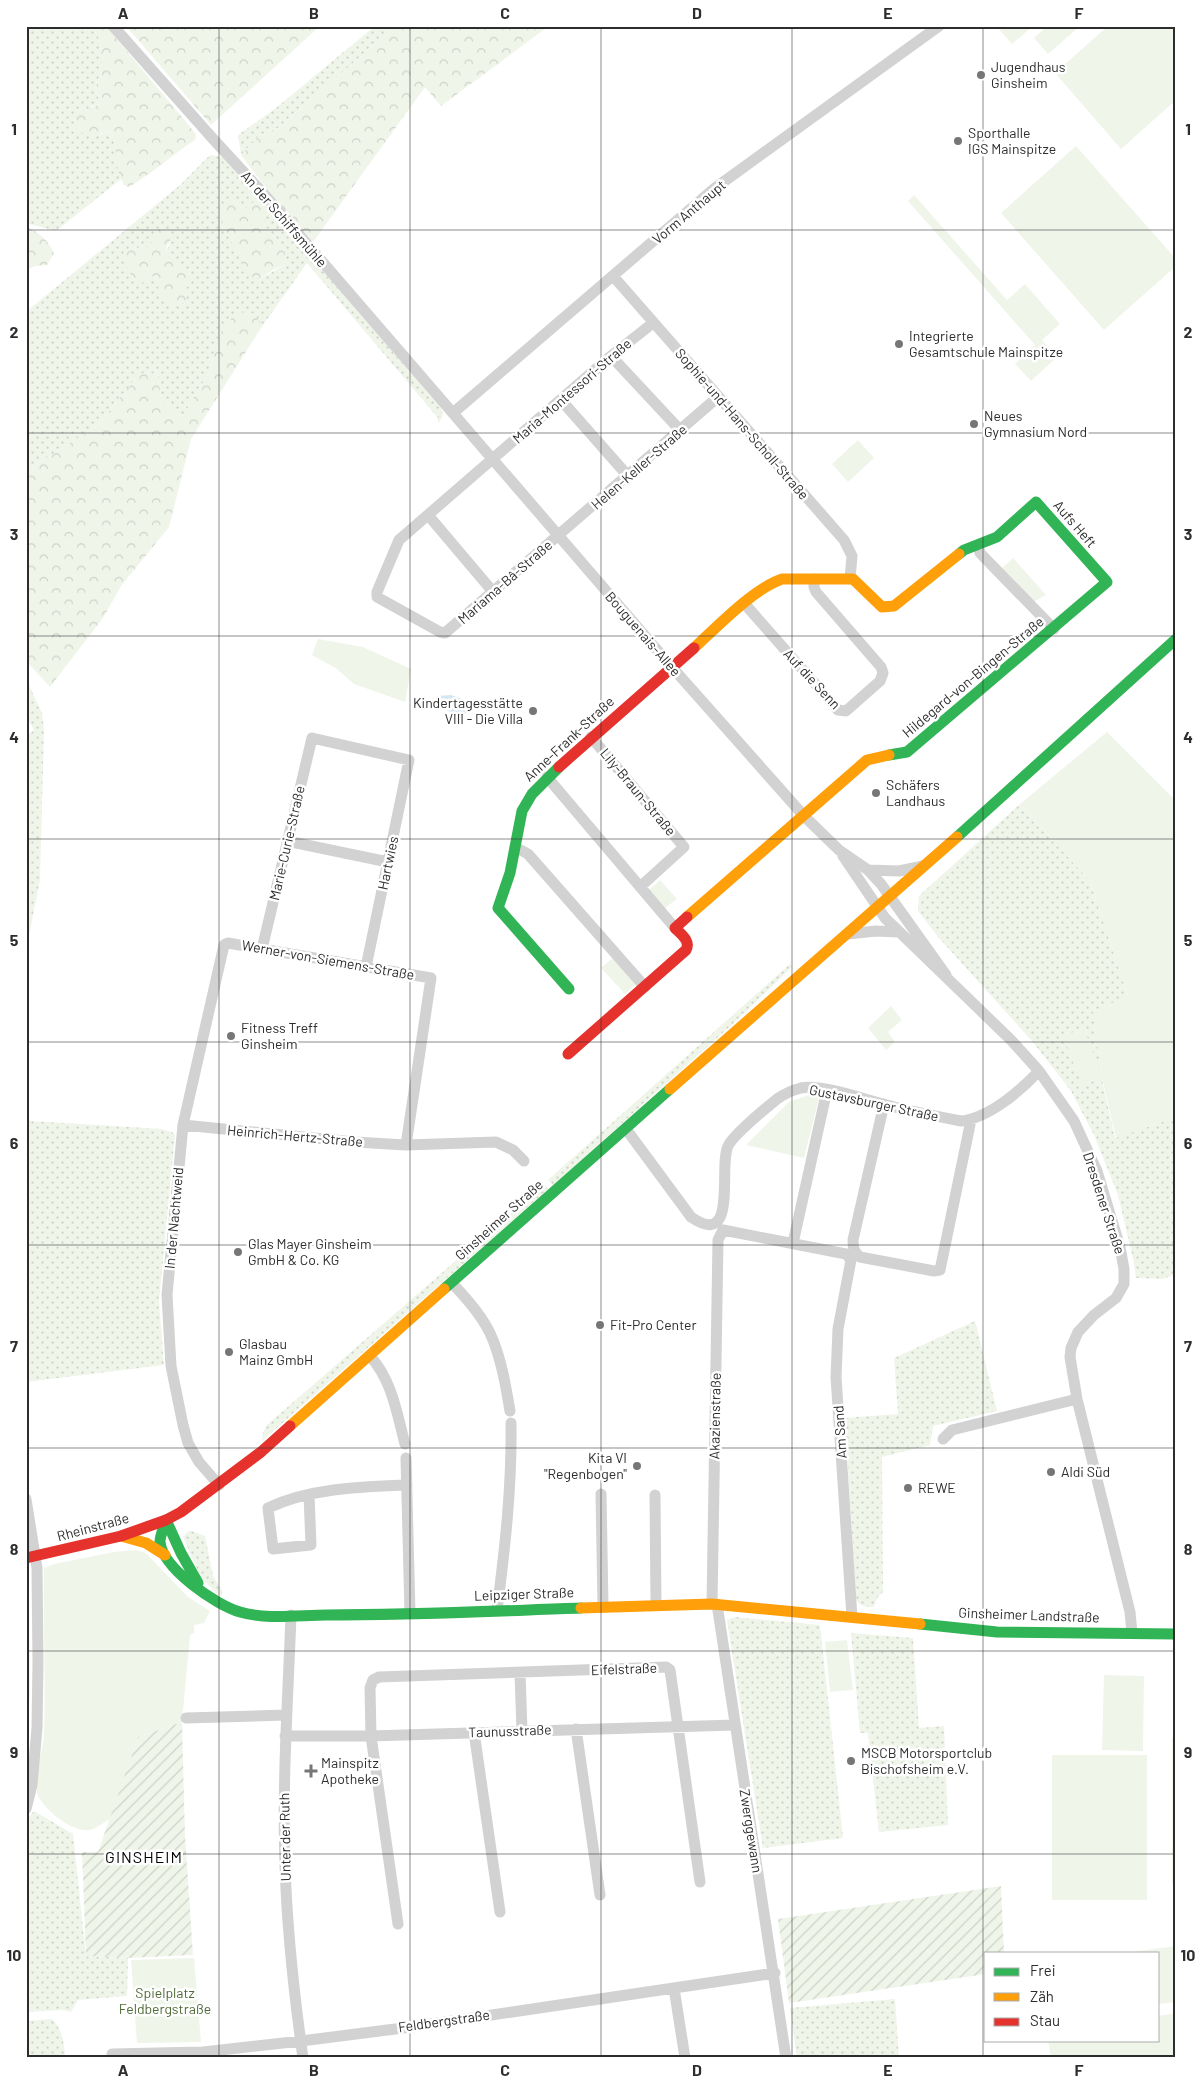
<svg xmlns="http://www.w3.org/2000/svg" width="1202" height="2084" viewBox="0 0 1202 2084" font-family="Barlow,sans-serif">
<defs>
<pattern id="grass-dots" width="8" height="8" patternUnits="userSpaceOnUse" patternTransform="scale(1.25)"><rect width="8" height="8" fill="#f0f5ea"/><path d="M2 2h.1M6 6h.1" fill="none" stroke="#ced2c9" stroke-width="1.8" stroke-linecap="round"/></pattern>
<pattern id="forest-crowns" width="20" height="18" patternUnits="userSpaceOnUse" patternTransform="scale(1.25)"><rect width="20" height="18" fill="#f0f5ea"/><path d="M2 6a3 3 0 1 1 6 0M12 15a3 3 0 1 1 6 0" fill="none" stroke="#ced2c9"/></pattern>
<pattern id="garden-furrows" width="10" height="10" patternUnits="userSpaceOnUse" patternTransform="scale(1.25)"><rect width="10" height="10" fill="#f0f5ea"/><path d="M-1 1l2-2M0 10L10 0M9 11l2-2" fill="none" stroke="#ced2c9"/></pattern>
</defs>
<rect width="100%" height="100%" fill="#fff"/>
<path fill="url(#grass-dots)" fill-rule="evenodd" d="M26,26H91L98,36L103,54L100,76L95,89L101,104L89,107L100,135L110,130C118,144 116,163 121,179L56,231L26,223Z
M375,26H396L278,128L259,136L241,155L238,135L276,108Z
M210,155L227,158L440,407C444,414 443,418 438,423V418L307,263L263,325L252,313L212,358L210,372L190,403L184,416L176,415L170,404L162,399L157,374L140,373L98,425L39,463L26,476V312L180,185ZM240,209L264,225L285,249L286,264L260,279L242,267V254L235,249L231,239L222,229L223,219ZM172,238L165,255L188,276L185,289L159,282L153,276L146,279L133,247L143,249Z
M26,679L42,713L44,730L40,880L26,950V736L34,730L26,716L29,703L26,701Z
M1020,804L1090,881L1128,996L1095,1025L1102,1080L1115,1138L1176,1117V1274L1163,1279L1136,1278L1134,1263L1118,1195L1094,1135L1071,1091L1032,1041L939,938L918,911L919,896Z
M790,964L792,967L735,1022L553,1185L548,1180Z
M26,1119L31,1121L161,1129L172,1132L175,1135L159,1302L164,1365L26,1382Z
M544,1184L548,1189L262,1441L263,1433L267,1425Z
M975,1321L997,1411L933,1426L930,1445L882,1457L883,1592L877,1598L874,1607C865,1607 860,1607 856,1599L845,1418L898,1414L894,1358Z
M192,1531L205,1536L213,1576L222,1590V1595L220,1596L201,1578L183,1537L187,1532Z
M26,1578L29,1589L30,1705L26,1648Z
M735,1617L820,1625L843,1838L763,1848L727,1620Z
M851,1633L913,1638L919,1728L944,1726L948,1825L879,1832L868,1733H860Z
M34,1811L73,1834L86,1956L128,1958L127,1996L78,2000L71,2012L62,2010L26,2012V1820Z
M895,1999L899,2058H797L790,2008Z
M52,2019C63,2030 64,2043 65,2058H26V2021Z"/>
<path fill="url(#forest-crowns)" d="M91,26H106L196,134L195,140C172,155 153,173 129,187L124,185C121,179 118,172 117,165C115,153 117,141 110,130C97,136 87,139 76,128V120L79,112L101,104L95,89L100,76L103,54L98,36Z
M126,26H320L211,125Z
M396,26H549L441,106L425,87L313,242L286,215L241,155L259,136L278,128Z
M228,200H238L240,209L247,213V204L254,202L265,211L264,225L285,249L286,264L271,271L260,279L248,276L241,267L242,254L234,249L231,239L222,229L223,219L220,209Z
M26,227C39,232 48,240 54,253L47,265L35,266L26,270Z
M160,228L170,231L172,238L167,246L166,255L188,275L191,283L185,289L187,301L178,306L168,303L158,291L159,282L153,276L142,283C130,277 125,268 123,254L133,247L143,249L151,246L153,237Z
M236,312L252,313L263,325L191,439L169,527L121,586L103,618L50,687L28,663C29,600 26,538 26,476L39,463L98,425L140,373L157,374L162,399L170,404L177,415L184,416L190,403L210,372L212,358L220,334Z"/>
<path fill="#f0f5ea" d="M996,26H1033L1012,44Z
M1047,26H1078L1079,27L1048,54L1034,38Z
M1108,26H1176V100L1121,149L1055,73Z
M1076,146L1176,259V266L1104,330L1001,213Z
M914,195L1007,300L1025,284L1060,324L1042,340L1057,357L1031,381L1015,364L1035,345L908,201Z
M858,440L874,458L848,482L832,464Z
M1013,558L1046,595L1033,602L1002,568Z
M318,639L363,647L411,669L405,702L354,684L337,669L312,655Z
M1107,732L1176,801V1117L1116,1138L1102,1078L1082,1085L1063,1036L1084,1028L1101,1074L1093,1011L1128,996L1090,881L1020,804Z
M660,880L677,899L665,908L649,890Z
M614,957L637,983L625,994L601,968Z
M891,1006L902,1020L888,1032L895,1042L886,1050L868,1028Z
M809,1095L819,1098L804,1158L746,1145L789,1102Z
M136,1550L146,1553L188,1597L210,1611L204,1623L194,1625V1633L190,1635L182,1722L138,1737L110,1819C104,1822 96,1829 90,1830C72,1833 41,1808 37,1792C33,1774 43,1753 44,1735C46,1680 43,1624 44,1568L54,1564L114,1552Z
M847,1640L853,1690L830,1692L825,1642Z
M1104,1675L1144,1676L1143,1751L1102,1750Z
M1172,1738H1176V1884H1172Z
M1052,1755H1147V1900H1052Z
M1176,1946V2002L1158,2004V1953H1124Z
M194,1958L201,2042L137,2043L131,1960Z
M1176,2013V2058H1051L1048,2040H1158V2016Z"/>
<path fill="url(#garden-furrows)" d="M182,1722L185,1836L193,1955L128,1958L86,1956L82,1852H98L138,1737Z
M1001,1886L1004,1953H986V1974L789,2003L778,1919Z"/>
<path fill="#d5e7f2" d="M451,695L467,701L471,707L467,713C453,716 447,711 437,702V696Z"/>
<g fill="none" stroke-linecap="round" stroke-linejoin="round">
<path stroke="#d2d2d2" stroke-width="11" d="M113,26L214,140L263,193L671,666L804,816L839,850L868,870L881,884L946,975
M613,276L844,540L852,556L850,579
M653,323L611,356L399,540L377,592V597L440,632L445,633L718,397
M611,356L680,430
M561,400L628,476
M453,413L715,188L939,26
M428,515L494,593
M978,545L980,553L1054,629
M744,603L838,710L846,711L880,681L883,673L881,667L816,592L814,587V579
M591,737L684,847L640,887
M547,777L675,928
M287,841L388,862
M515,847L528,854L645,987
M843,856L885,918L1011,1040L1039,1071L1074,1121L1097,1171L1120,1247L1124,1269V1284L1116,1298L1094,1315L1078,1332L1071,1348L1070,1357L1077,1399L1130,1612L1132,1633
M868,870L899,871L923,866
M848,934L876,931L898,932
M262,949L312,738L409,760L366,967
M884,1104L853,1240C853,1248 854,1252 860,1257L934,1271L940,1270L971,1120
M183,1125L355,1142L406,1145L496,1142L513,1150L524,1161
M626,1129L691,1217C739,1250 718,1167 728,1146C734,1134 766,1108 777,1099C784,1094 793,1090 801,1088C821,1084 863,1099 883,1104C909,1111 935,1116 961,1121C989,1118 1020,1091 1039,1071
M793,1243L827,1090
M452,1283C467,1299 485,1319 493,1340C502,1363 506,1387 510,1411
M370,1356C392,1380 397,1414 405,1444
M943,1439L952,1430L1077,1399
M406,1458L410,1613
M219,1485L199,1462L188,1443L183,1425L171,1366L167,1295L183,1125L224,945L228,943L431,978L406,1145
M601,1494L603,1606
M309,1495L311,1545L273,1549L268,1508C310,1488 361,1487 407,1485
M655,1495L656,1604
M26,1499L37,1568L38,1662L37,1728L32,1785L26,1809
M712,1604L718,1240L723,1230L846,1254L851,1260L838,1329L836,1377L852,1617
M717,1604L786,2058
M497,1610C505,1548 512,1486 511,1423
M291,1615C288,1699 282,1782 285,1865C287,1929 294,1994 303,2058
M520,1673L522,1731
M186,1718L286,1715
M576,1729L600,1895
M474,1732L500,1912
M285,1736H371L735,1725
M398,1924L371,1736L370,1688L373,1680L379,1677L666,1667L670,1670L700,1882
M674,1988L685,2058
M112,2054L203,2052L301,2041L411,2027L775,1973"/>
<path stroke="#30b455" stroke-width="11" d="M889,755L907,752L1107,582L1036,502L997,537L964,550L959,554
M559,767L532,794L522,811L510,873L498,908L569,989
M957,837L1176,639
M444,1289L670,1089
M166,1520C164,1527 160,1535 160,1542C163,1569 216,1605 240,1612C267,1620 300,1615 327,1615C412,1615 496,1611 581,1608
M166,1520L181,1553L198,1583
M920,1624L997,1632L1176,1634"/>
<path stroke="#ff9f0a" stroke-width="11" d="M694,648C717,627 753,589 782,579H853L882,607L894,606L959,554
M687,917L867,760L889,755
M670,1089L957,837
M290,1426L444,1289
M121,1536L146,1543L165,1555
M581,1608L712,1604L920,1624"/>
<path stroke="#e5322d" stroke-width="11" d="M559,767L694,648
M568,1054L686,950C691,941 681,934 675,928L687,917
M26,1558L121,1536L166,1520L181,1512L261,1452L290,1426"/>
</g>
<path fill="none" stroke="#2d2d2d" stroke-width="1" stroke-opacity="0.55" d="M219,26V2058M410,26V2058M601,26V2058M792,26V2058M983,26V2058M26,230H1176M26,433H1176M26,636H1176M26,839H1176M26,1042H1176M26,1245H1176M26,1448H1176M26,1651H1176M26,1854H1176"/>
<g fill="#767676" stroke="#fff" stroke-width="2">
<circle cx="981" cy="75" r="5"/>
<circle cx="958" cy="141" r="5"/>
<circle cx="899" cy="344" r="5"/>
<circle cx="974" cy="424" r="5"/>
<circle cx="533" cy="711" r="5"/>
<circle cx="876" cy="793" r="5"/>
<circle cx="231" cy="1036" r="5"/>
<circle cx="238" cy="1252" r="5"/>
<circle cx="600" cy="1325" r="5"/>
<circle cx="229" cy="1352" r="5"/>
<circle cx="637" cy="1466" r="5"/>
<circle cx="1051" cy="1472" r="5"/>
<circle cx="908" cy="1488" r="5"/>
<circle cx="851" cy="1761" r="5"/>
<path d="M308.5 1763.5h5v5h5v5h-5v5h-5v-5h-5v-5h5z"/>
</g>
<g text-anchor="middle" stroke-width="5" stroke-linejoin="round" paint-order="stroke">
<g font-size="14" fill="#2d2d2d" stroke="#fff" text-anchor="start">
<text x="991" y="72">Jugendhaus<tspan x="991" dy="16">Ginsheim</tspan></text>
<text x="968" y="138">Sporthalle<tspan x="968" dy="16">IGS Mainspitze</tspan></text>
<text x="909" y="341">Integrierte<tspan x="909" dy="16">Gesamtschule Mainspitze</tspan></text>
<text x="984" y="421">Neues<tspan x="984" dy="16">Gymnasium Nord</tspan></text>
<text x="523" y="708" text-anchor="end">Kindertagesstätte<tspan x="523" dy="16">VIII - Die Villa</tspan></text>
<text x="886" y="790">Schäfers<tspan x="886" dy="16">Landhaus</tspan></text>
<text x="241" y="1033">Fitness Treff<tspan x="241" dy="16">Ginsheim</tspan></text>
<text x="248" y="1249">Glas Mayer Ginsheim<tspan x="248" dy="16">GmbH &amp; Co. KG</tspan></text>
<text x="610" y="1330">Fit-Pro Center</text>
<text x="239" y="1349">Glasbau<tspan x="239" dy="16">Mainz GmbH</tspan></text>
<text x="627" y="1463" text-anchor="end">Kita VI<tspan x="627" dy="16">"Regenbogen"</tspan></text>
<text x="1061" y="1477">Aldi Süd</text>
<text x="918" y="1493">REWE</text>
<text x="861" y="1758">MSCB Motorsportclub<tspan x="861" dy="16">Bischofsheim e.V.</tspan></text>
<text x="321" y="1768">Mainspitz<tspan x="321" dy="16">Apotheke</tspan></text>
</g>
<g font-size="14" fill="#2d2d2d" stroke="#fff">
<text transform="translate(689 212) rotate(-40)" y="5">Vorm Anthaupt</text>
<text transform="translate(284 219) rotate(49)" y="5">An der Schiffsmühle</text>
<text transform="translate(572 391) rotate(-41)" y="5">Maria-Montessori-Straße</text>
<text transform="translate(742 424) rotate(49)" y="5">Sophie-und-Hans-Scholl-Straße</text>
<text transform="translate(639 467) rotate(-41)" y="5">Helen-Keller-Straße</text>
<text transform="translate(1075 524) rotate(49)" y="5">Aufs Heft</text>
<text transform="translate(505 582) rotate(-41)" y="5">Mariama-Bâ-Straße</text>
<text transform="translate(643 634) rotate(49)" y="5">Bouguenais-Allee</text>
<text transform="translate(973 677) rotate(-40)" y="5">Hildegard-von-Bingen-Straße</text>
<text transform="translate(812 679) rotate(47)" y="5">Auf die Senn</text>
<text transform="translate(569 739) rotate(-43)" y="5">Anne-Frank-Straße</text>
<text transform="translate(638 792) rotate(50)" y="5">Lily-Braun-Straße</text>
<text transform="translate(287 843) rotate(-77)" y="5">Marie-Curie-Straße</text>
<text transform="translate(388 863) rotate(-78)" y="5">Hartwies</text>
<text transform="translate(328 960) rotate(10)" y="5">Werner-von-Siemens-Straße</text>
<text transform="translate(874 1103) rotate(12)" y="5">Gustavsburger Straße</text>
<text transform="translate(295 1136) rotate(5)" y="5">Heinrich-Hertz-Straße</text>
<text transform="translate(1104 1203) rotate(72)" y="5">Dresdener Straße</text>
<text transform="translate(174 1218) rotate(-85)" y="5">In der Nachtweid</text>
<text transform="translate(499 1220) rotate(-42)" y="5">Ginsheimer Straße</text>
<text transform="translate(715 1416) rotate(-89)" y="5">Akazienstraße</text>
<text transform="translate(840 1432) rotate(-94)" y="5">Am Sand</text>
<text transform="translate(93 1527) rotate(-15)" y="5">Rheinstraße</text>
<text transform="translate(524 1594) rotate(-2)" y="5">Leipziger Straße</text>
<text transform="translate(1029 1615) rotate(2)" y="5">Ginsheimer Landstraße</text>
<text transform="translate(624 1669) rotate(-2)" y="5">Eifelstraße</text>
<text transform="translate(510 1731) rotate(-2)" y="5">Taunusstraße</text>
<text transform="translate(751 1831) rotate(81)" y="5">Zwerggewann</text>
<text transform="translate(285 1837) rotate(-91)" y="5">Unter der Ruth</text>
<text transform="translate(444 2021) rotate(-8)" y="5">Feldbergstraße</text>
</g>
<g font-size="14" fill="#506b37" stroke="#fff">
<text x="165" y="1998">Spielplatz<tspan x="165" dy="16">Feldbergstraße</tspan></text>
</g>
<g font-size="16" letter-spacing="1" fill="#000" stroke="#fff">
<text x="144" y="1863">GINSHEIM</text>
</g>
</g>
<rect width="1202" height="2084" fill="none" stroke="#ffffff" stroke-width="55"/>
<rect x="984" y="1952" width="175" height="90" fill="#ffffff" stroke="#ababab"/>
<rect x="994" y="1968" width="25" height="8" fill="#30b455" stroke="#ababab"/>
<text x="1030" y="1976" font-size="15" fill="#2d2d2d">Frei</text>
<rect x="994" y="1993" width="25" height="8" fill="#ff9f0a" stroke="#ababab"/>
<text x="1030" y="2002" font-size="15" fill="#2d2d2d">Zäh</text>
<rect x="994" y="2018" width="25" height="8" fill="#e5322d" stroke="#ababab"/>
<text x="1030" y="2026" font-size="15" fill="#2d2d2d">Stau</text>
<rect x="28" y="28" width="1146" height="2028" fill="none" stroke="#2d2d2d" stroke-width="2"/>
<g font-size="16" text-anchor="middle" font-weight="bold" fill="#2d2d2d">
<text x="123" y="19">A</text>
<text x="314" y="19">B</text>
<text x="505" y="19">C</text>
<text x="697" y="19">D</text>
<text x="888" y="19">E</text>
<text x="1079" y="19">F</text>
<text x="14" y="135">1</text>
<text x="1188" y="135">1</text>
<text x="14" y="338">2</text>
<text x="1188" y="338">2</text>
<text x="14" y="540">3</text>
<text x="1188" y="540">3</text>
<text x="14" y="743">4</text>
<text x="1188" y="743">4</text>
<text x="14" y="946">5</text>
<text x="1188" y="946">5</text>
<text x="14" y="1149">6</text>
<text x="1188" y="1149">6</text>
<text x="14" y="1352">7</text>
<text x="1188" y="1352">7</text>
<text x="14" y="1555">8</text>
<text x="1188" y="1555">8</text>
<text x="14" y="1758">9</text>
<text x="1188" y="1758">9</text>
<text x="14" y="1961">10</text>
<text x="1188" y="1961">10</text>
<text x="123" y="2076">A</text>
<text x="314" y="2076">B</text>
<text x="505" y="2076">C</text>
<text x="697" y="2076">D</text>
<text x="888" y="2076">E</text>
<text x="1079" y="2076">F</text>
</g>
</svg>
